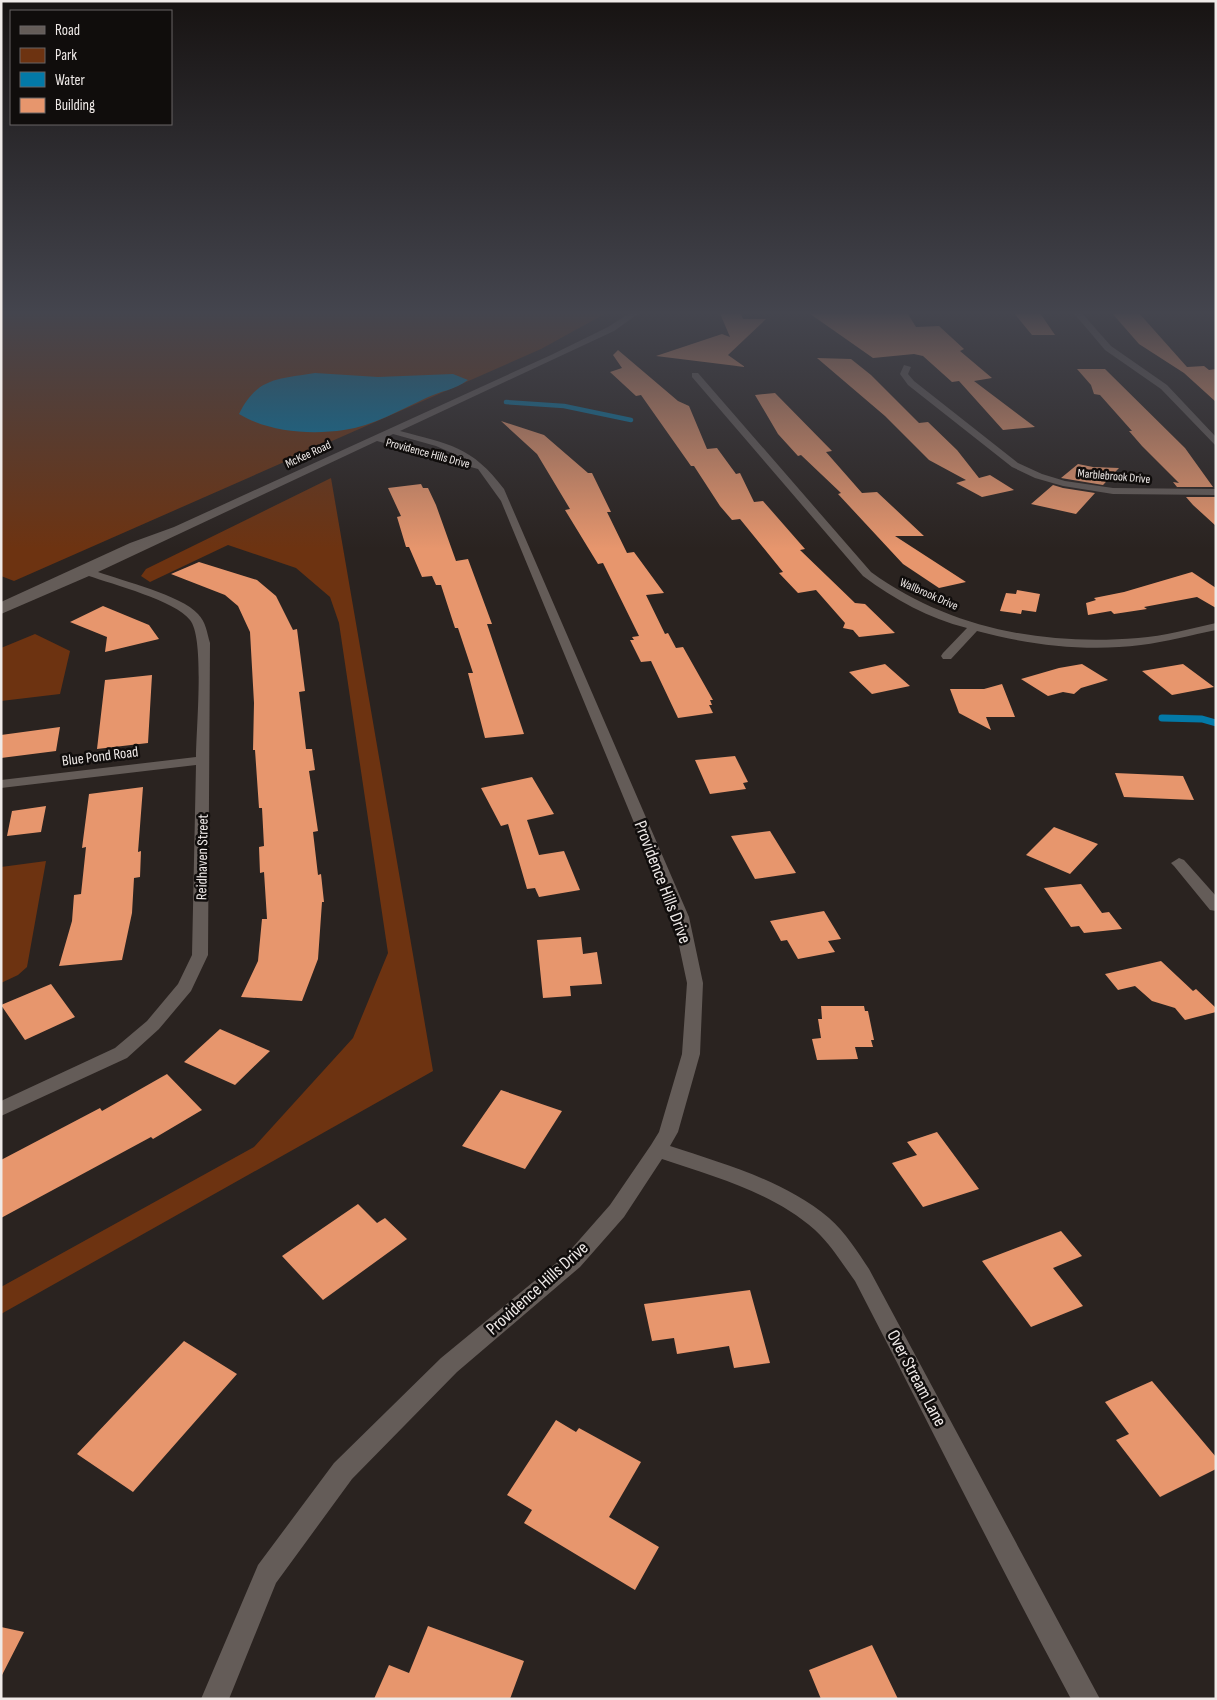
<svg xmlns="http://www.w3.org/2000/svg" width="1217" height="1700" viewBox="0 0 1217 1700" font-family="'Sofia Sans Condensed',sans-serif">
<rect width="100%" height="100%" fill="#2a2320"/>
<path fill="#6d3311" d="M1,311H610L541,349L14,581L1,576Z
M331,478L433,1071L1,1314V1287L254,1147L353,1038L388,953L339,623L330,597L296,568L228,545L150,582L141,576L146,569Z
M35,634L70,651L60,694L1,701V648Z
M46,861L27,967L18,975L1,983V867Z"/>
<path fill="#0379a7" d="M315,373L378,377L453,374L468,380C455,390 440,391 426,398C400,410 373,426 344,430C310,435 269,432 239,414C257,377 279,379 315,373Z"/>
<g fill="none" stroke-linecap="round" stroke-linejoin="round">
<path stroke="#0379a7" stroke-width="4.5" d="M506,402L564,406L631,420"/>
<path stroke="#0379a7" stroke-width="7" d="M1162,718L1202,719L1216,723"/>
</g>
<path fill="#e7966d" d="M719,311H740L743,319H766L728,355L745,367L656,356L722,334L730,337Z
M806,311H906L916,327L939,326L964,349L960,351L992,378L974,381L1035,427L1003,430L959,381L952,382L923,356L914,354L873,358Z
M1111,312H1138L1187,367L1204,366L1209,370L1216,369V402L1184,373L1139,344Z
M1014,313H1040L1055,335H1032Z
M618,350L678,401L689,406L707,449L717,448L736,474L740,473L754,502L763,501L805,549L800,550L855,603L865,604L895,633L859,637L853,630L843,628L845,623L816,590L798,593L779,573L783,572L740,519L732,520L720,506L694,466H691L641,395L636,396L610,372L622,368L613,355Z
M817,358L851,359L871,375L919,423L928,422L957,450L979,478L990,475L1014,490L982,497L956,483L966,480L929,460L885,416Z
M1077,369H1105L1185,448L1213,487H1177L1173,482L1179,483L1142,446L1129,431H1132L1100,395L1094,394L1091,385Z
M775,393L832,451L826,452L862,493L877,492L924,536H895L966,582L939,588L903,564L838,494L841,493L801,455L798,456L778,434L755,395Z
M501,421L544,435L588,473H592L611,512H607L627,553L634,552L664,593L646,595L665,634L668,633L676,648L683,647L713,700H710L712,705H709L713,713L678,718L651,661L641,662L630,640H634L632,637L639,636L603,563L598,564L565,510L570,509L537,454Z
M1078,464L1093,467L1119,468L1103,485L1061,478Z
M421,484L423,488H428L436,505L456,561L468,559L492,624H487L524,734L485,738L468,673H473L458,628H455L441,585H436L432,576L422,577L409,547H406L397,517L401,516L388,488Z
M1053,485L1063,488L1095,493L1076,514L1031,504Z
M1186,497H1216V526L1193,505Z
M199,562L257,580L276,596L293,630L297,629L305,691L299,692L306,749H312L315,770L309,771L318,831L313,832L318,875L321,874L324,902H322L318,959L302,1001L241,997L258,961L262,919H267L264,872L260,873L259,847L264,846L262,808H259L255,750H253L254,703L250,632L238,606L225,595L171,574Z
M1192,572L1216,588V608L1197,597L1144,607L1147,609L1114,614L1111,611L1088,615L1086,603L1096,600L1094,598L1124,592Z
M1017,590L1040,594L1036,612L1022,610L1021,614L1000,611L1006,593L1016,594Z
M103,606L149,625L159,639L105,652L107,637L70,622Z
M885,664L910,686L872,694L849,672Z
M1082,664L1108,680L1081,688L1074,694L1063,692L1048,696L1021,679L1059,668Z
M1183,664L1214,687L1172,695L1142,671Z
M152,675L148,743L97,749L105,680Z
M1002,684L1015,717H986L991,730L959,713L950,689H984Z
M60,727L56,751L1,758V735Z
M735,756L748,782L743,783L746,789L710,794L695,760Z
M1115,773L1183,776L1194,800L1124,797Z
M532,777L554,814L527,820L539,855L564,851L580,890L539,897L535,888L527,889L508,824L501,826L481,788Z
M143,787L138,852L141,851L140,877L134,878L132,913L122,960L59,966L72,921L74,895L81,894L86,847L82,848L89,794Z
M46,806L41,832L7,836L12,811Z
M1054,827L1098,844L1070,874L1026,855Z
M770,831L796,873L755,879L731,836Z
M1081,884L1102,913L1109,912L1122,929L1084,933L1079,926L1071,927L1044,888Z
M824,911L841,939L828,941L835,952L798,959L787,940L781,941L770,921Z
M581,937L583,954L597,952L602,984L570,986L571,996L543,998L537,940Z
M1161,961L1193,991L1196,989L1216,1008V1012L1185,1020L1175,1008L1152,1001L1135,986L1118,990L1105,974Z
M51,984L75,1017L25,1040L1,1005Z
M821,1006H864L865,1011H868L874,1040H871L873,1047H855L858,1059L817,1060L812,1039L821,1038L818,1019H822Z
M220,1029L270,1051L235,1085L184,1062Z
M167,1074L202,1110L153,1139L151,1137L1,1218V1160L100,1108L102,1111Z
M501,1090L562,1111L525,1169L462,1146Z
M937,1132L979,1189L923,1207L892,1163L917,1155L907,1142Z
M358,1204L377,1223L385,1218L407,1239L323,1300L282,1256Z
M1061,1231L1082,1256L1053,1268L1083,1306L1031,1327L982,1261Z
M750,1290L770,1363L734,1368L729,1346L677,1354L674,1338L652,1341L644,1304Z
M184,1341L237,1374L133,1492L77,1454Z
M1152,1381L1216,1457V1469L1160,1497L1116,1440L1129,1434L1105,1402Z
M556,1420L576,1432L579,1428L641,1462L609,1517L659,1547L635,1590L524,1523L532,1510L507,1495Z
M428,1626L524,1661L510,1699H374L389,1665L409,1673Z
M1,1627L24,1632L1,1677Z
M872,1645L898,1699H821L809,1670Z"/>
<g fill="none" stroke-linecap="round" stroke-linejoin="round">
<path fill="#645c58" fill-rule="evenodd" d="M633,311H642L614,331L400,431C448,444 472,446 504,489L689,917L703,983L700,1054L678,1132L670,1146C724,1164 784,1180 829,1218C846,1233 857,1251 869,1269L1100,1699H1071C997,1561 927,1420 855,1281C842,1263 831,1245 815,1230C772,1192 715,1177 662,1159L624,1217L580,1267L457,1372L352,1479L276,1583L229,1699H201L258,1565L334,1463L441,1358L566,1255L610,1205L651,1145L659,1132L682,1054L687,983L673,917L501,501L478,469L377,441L98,572C123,581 181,595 198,614C206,622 207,633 210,643L208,955L191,991L159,1029L127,1058L1,1116V1101L115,1048L147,1021L178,984L192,955L196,765L1,788V780L196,757C196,730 205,638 190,620C176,601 112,584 89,576L1,614V602L130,543L174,527L551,355L608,327ZM393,434L436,446L468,460L385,438Z
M1072,311H1080L1111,346L1167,385L1216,437V446L1161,389L1105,350Z
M904,365L911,367L908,374L914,381L1018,463L1042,474L1065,481L1113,488L1216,489V495L1113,494L1063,486L1035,478L1012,467L908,385L900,374Z
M692,373H698L871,572C948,628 1043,646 1138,638C1164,636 1190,629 1216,623V630C1191,635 1166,642 1141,645C1087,652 1029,645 977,631L951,659H943L941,656L943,653L967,628C928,618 895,600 863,576L692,377Z
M1179,858L1184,860L1216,896V911L1210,910L1174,866L1171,863Z"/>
</g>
<linearGradient id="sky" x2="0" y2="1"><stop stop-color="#171312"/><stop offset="0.57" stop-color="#44454e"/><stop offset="1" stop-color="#44454e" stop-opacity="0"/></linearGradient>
<rect width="1217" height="549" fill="url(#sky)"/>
<g text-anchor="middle" stroke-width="5" stroke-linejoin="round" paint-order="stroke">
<g font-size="12" fill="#efeae8" stroke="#100d0c">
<text transform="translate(428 453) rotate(15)" y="4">Providence Hills Drive</text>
<text transform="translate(308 454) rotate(-25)" y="4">McKee Road</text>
<text transform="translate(1114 476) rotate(5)" y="4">Marblebrook Drive</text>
<text transform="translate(929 594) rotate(24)" y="4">Wallbrook Drive</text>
</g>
<g font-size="15" fill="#efeae8" stroke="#100d0c">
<text transform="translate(100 756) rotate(-7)" y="5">Blue Pond Road</text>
<text transform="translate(202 857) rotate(-89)" y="5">Reidhaven Street</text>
</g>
<g font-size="18" fill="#efeae8" stroke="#100d0c">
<text transform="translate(663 882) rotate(69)" y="6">Providence Hills Drive</text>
<text transform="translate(537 1288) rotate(-42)" y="6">Providence Hills Drive</text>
<text transform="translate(917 1378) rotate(62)" y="6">Over Stream Lane</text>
</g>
</g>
<rect width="1217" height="1700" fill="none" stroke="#efeae8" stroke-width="5"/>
<rect x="10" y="10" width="162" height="115" fill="#100d0c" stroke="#696564"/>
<rect x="20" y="26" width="25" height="8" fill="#645c58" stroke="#696564"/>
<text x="55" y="35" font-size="15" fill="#efeae8">Road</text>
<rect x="20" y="48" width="25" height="15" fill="#6d3311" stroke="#696564"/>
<text x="55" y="60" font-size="15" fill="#efeae8">Park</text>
<rect x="20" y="72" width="25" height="15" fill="#0379a7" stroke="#696564"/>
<text x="55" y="85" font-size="15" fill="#efeae8">Water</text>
<rect x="20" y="98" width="25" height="15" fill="#e7966d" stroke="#696564"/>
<text x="55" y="110" font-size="15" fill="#efeae8">Building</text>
</svg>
